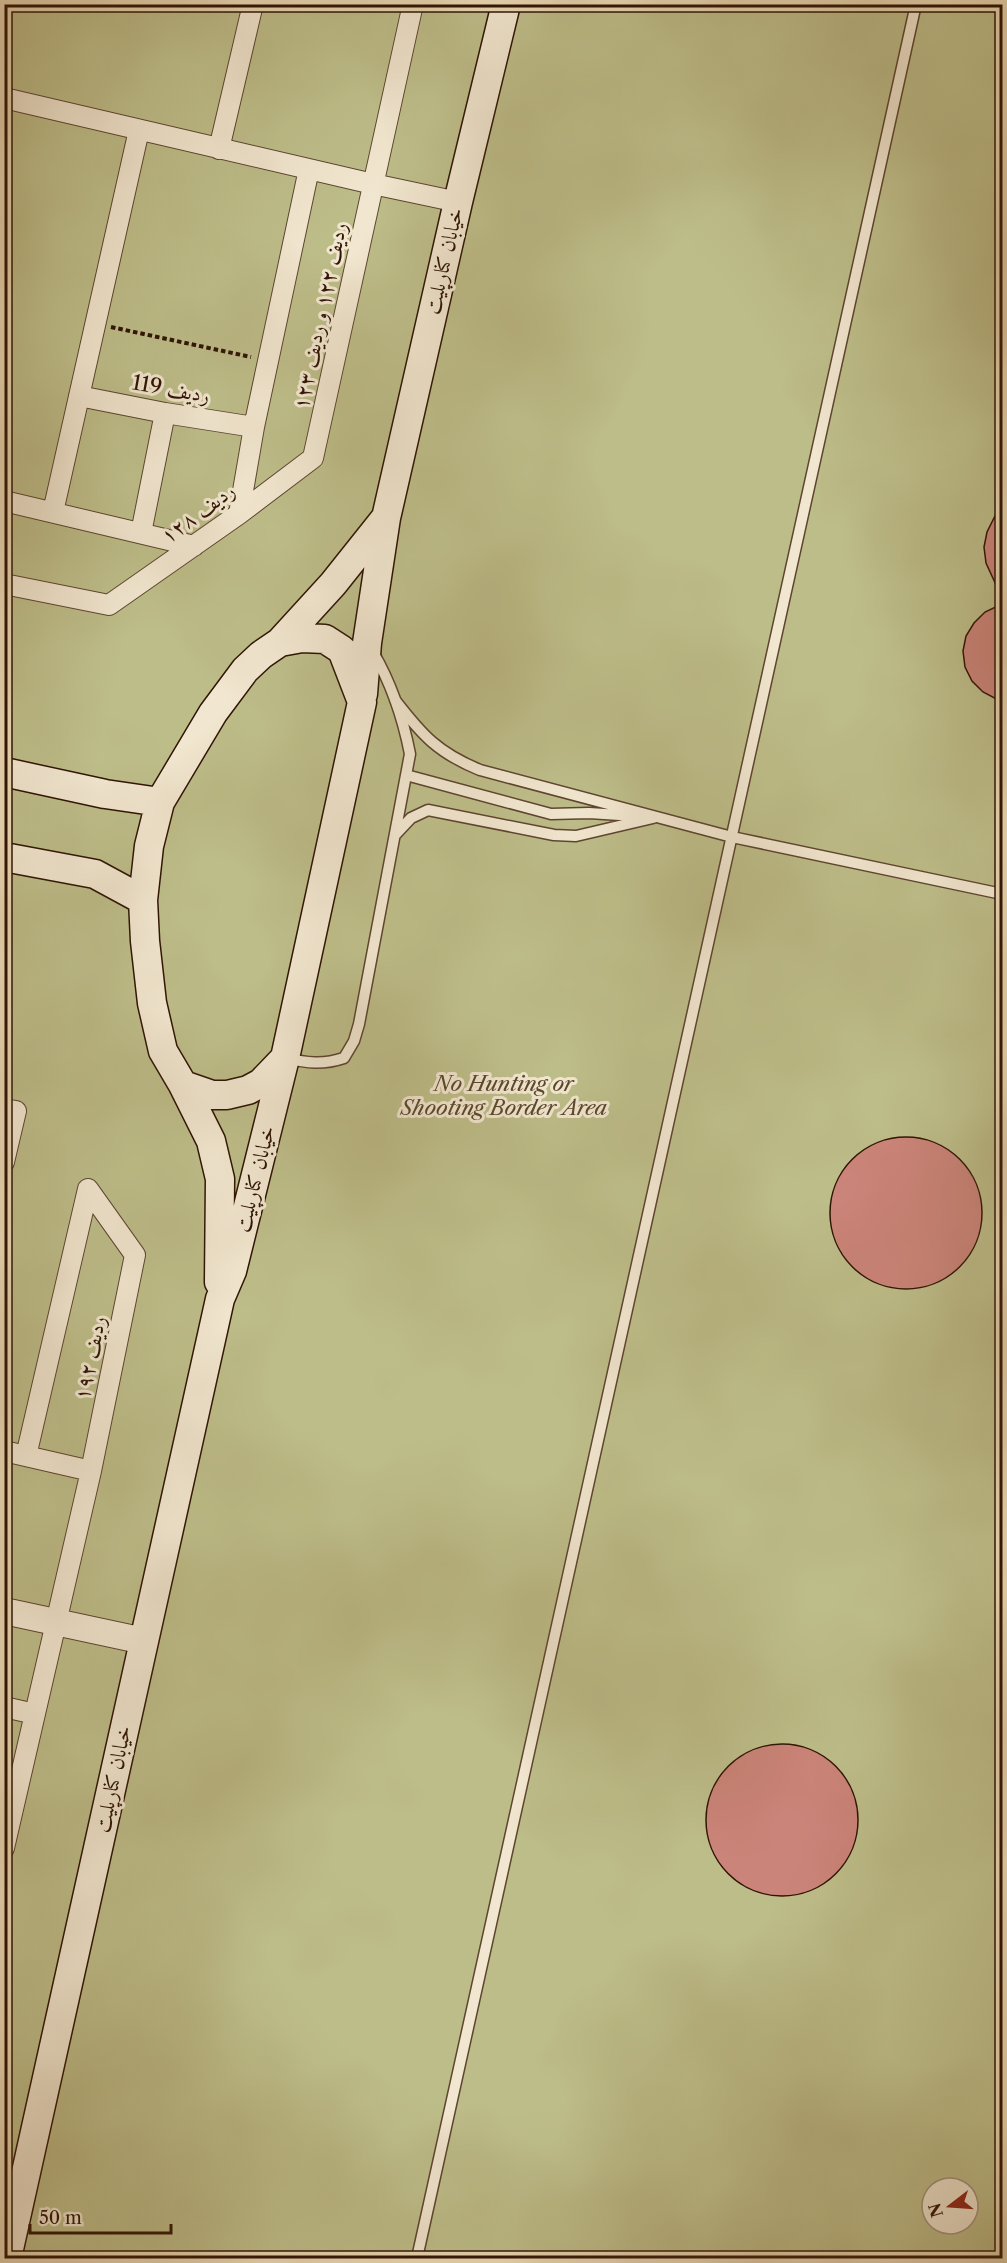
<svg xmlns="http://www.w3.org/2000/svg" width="1007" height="2263" viewBox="0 0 1007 2263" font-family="'Libre Caslon Text',Amiri,serif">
<rect width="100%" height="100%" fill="#ead9b5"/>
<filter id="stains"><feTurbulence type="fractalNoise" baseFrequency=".00333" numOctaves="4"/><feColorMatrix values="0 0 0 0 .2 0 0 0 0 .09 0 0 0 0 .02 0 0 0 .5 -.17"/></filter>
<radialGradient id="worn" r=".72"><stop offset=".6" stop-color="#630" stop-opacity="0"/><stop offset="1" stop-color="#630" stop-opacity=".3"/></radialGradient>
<path fill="#bdbd89" stroke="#766846" stroke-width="1.5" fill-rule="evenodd" d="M5,5H1002V2258H5ZM932,2188H968V2224H932Z"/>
<path fill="#cb8479" stroke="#2f1404" stroke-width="1.5" d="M1002,502V598L986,563L984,547L987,532Z
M1002,604V702L983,692L972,681L965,667L963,651L966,636L974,623L985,612Z
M830 1213a76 76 0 1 1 152 0a76 76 0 1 1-152 0Z
M706 1820a76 76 0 1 1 152 0a76 76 0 1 1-152 0Z"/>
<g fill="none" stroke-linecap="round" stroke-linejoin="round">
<defs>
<path id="service" d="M395,700C422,735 438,753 480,770L732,837L1002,894
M406,775L551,814L589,813L635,816
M395,835L411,818L428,810L554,835L576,836L653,818
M285,1058C307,1063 323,1065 344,1058L354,1041L359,1024L410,754C403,718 391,683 373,652
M417,2258L916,4"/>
<path id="minor" d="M4,98L373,184L458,202
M219,149L253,4
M79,396L165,413L254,427
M4,501L194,546
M53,512L139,130
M239,514L254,427L309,169
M141,533L165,413
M4,584L109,605L239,514L313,458L413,4
M4,1109L16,1111L4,1162
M4,1451L91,1471
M26,1456L88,1189
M4,1707L35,1714
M4,1848L91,1471L135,1255L88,1189"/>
<path id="tertiary" d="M4,1611L144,1641"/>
<path id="secondary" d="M280,642L333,584L384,520
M363,694L367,643L386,518L458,202L506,4
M4,772L105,794L160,802
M4,857L95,874L143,900
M183,1085L211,1141L220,1179L219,1282
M7,2258L220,1299L232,1271L285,1058L362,702L342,650L325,639L302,638L280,642L261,655L245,670L213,713L160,802L149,846L143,900L145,941L152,1003L163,1051L183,1085L212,1095H227L248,1090L261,1083L285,1058"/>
</defs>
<use href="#service" stroke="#5e4530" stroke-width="13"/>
<use href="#minor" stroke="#5e4530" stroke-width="22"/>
<use href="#tertiary" stroke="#5e4530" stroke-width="28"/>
<use href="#secondary" stroke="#2f1404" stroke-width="31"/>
<path stroke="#2f1404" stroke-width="4" stroke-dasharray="4.5 3" stroke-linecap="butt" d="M111,327L251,357"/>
<use href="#service" stroke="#f1e6cf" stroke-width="10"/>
<use href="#minor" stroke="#f1e6cf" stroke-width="20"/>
<use href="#tertiary" stroke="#f1e6cf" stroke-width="26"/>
<use href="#secondary" stroke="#f1e6cf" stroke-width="28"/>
</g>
<g text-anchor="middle" stroke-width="6" stroke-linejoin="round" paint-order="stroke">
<g font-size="21" fill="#2f1404" stroke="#f1e6cf">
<text transform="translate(444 261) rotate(-77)" y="7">خیابان کنارپلیت</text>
<text transform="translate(320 316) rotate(-78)" y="7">ردیف ۱۲۲ و ردیف ۱۲۳</text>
<text transform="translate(171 389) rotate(10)" y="7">ردیف 119</text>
<text transform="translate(198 513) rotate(-36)" y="7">ردیف ۱۲۸</text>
<text transform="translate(255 1179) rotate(-76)" y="7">خیابان کنارپلیت</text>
<text transform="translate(90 1358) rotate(-78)" y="7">ردیف ۱۹۲</text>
<text transform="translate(113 1779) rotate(-78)" y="7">خیابان کنارپلیت</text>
</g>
<g font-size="21" font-style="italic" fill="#5a472c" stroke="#f1e6cf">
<text x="504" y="1091">No Hunting or<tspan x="504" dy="24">Shooting Border Area</tspan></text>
</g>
</g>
<rect width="1007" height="2263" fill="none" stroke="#ead9b5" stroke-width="24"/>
<rect x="6" y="6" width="995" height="2251" fill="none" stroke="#2f1404" stroke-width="3"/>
<rect x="12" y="12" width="983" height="2239" fill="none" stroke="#2f1404" stroke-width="1.5"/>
<g transform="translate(950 2206) rotate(253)"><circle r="28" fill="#f1e6cf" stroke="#a3927e" stroke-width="1.5"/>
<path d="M0-4.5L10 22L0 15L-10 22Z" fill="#8f2418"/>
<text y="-9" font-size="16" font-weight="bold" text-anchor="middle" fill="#2f1404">N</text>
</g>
<path d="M30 2224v9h141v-9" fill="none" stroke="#2f1404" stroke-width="3"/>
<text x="39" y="2224" font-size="18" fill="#2f1404" stroke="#f1e6cf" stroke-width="4.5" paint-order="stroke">50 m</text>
<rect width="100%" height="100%" filter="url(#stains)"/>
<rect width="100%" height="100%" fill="url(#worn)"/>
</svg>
